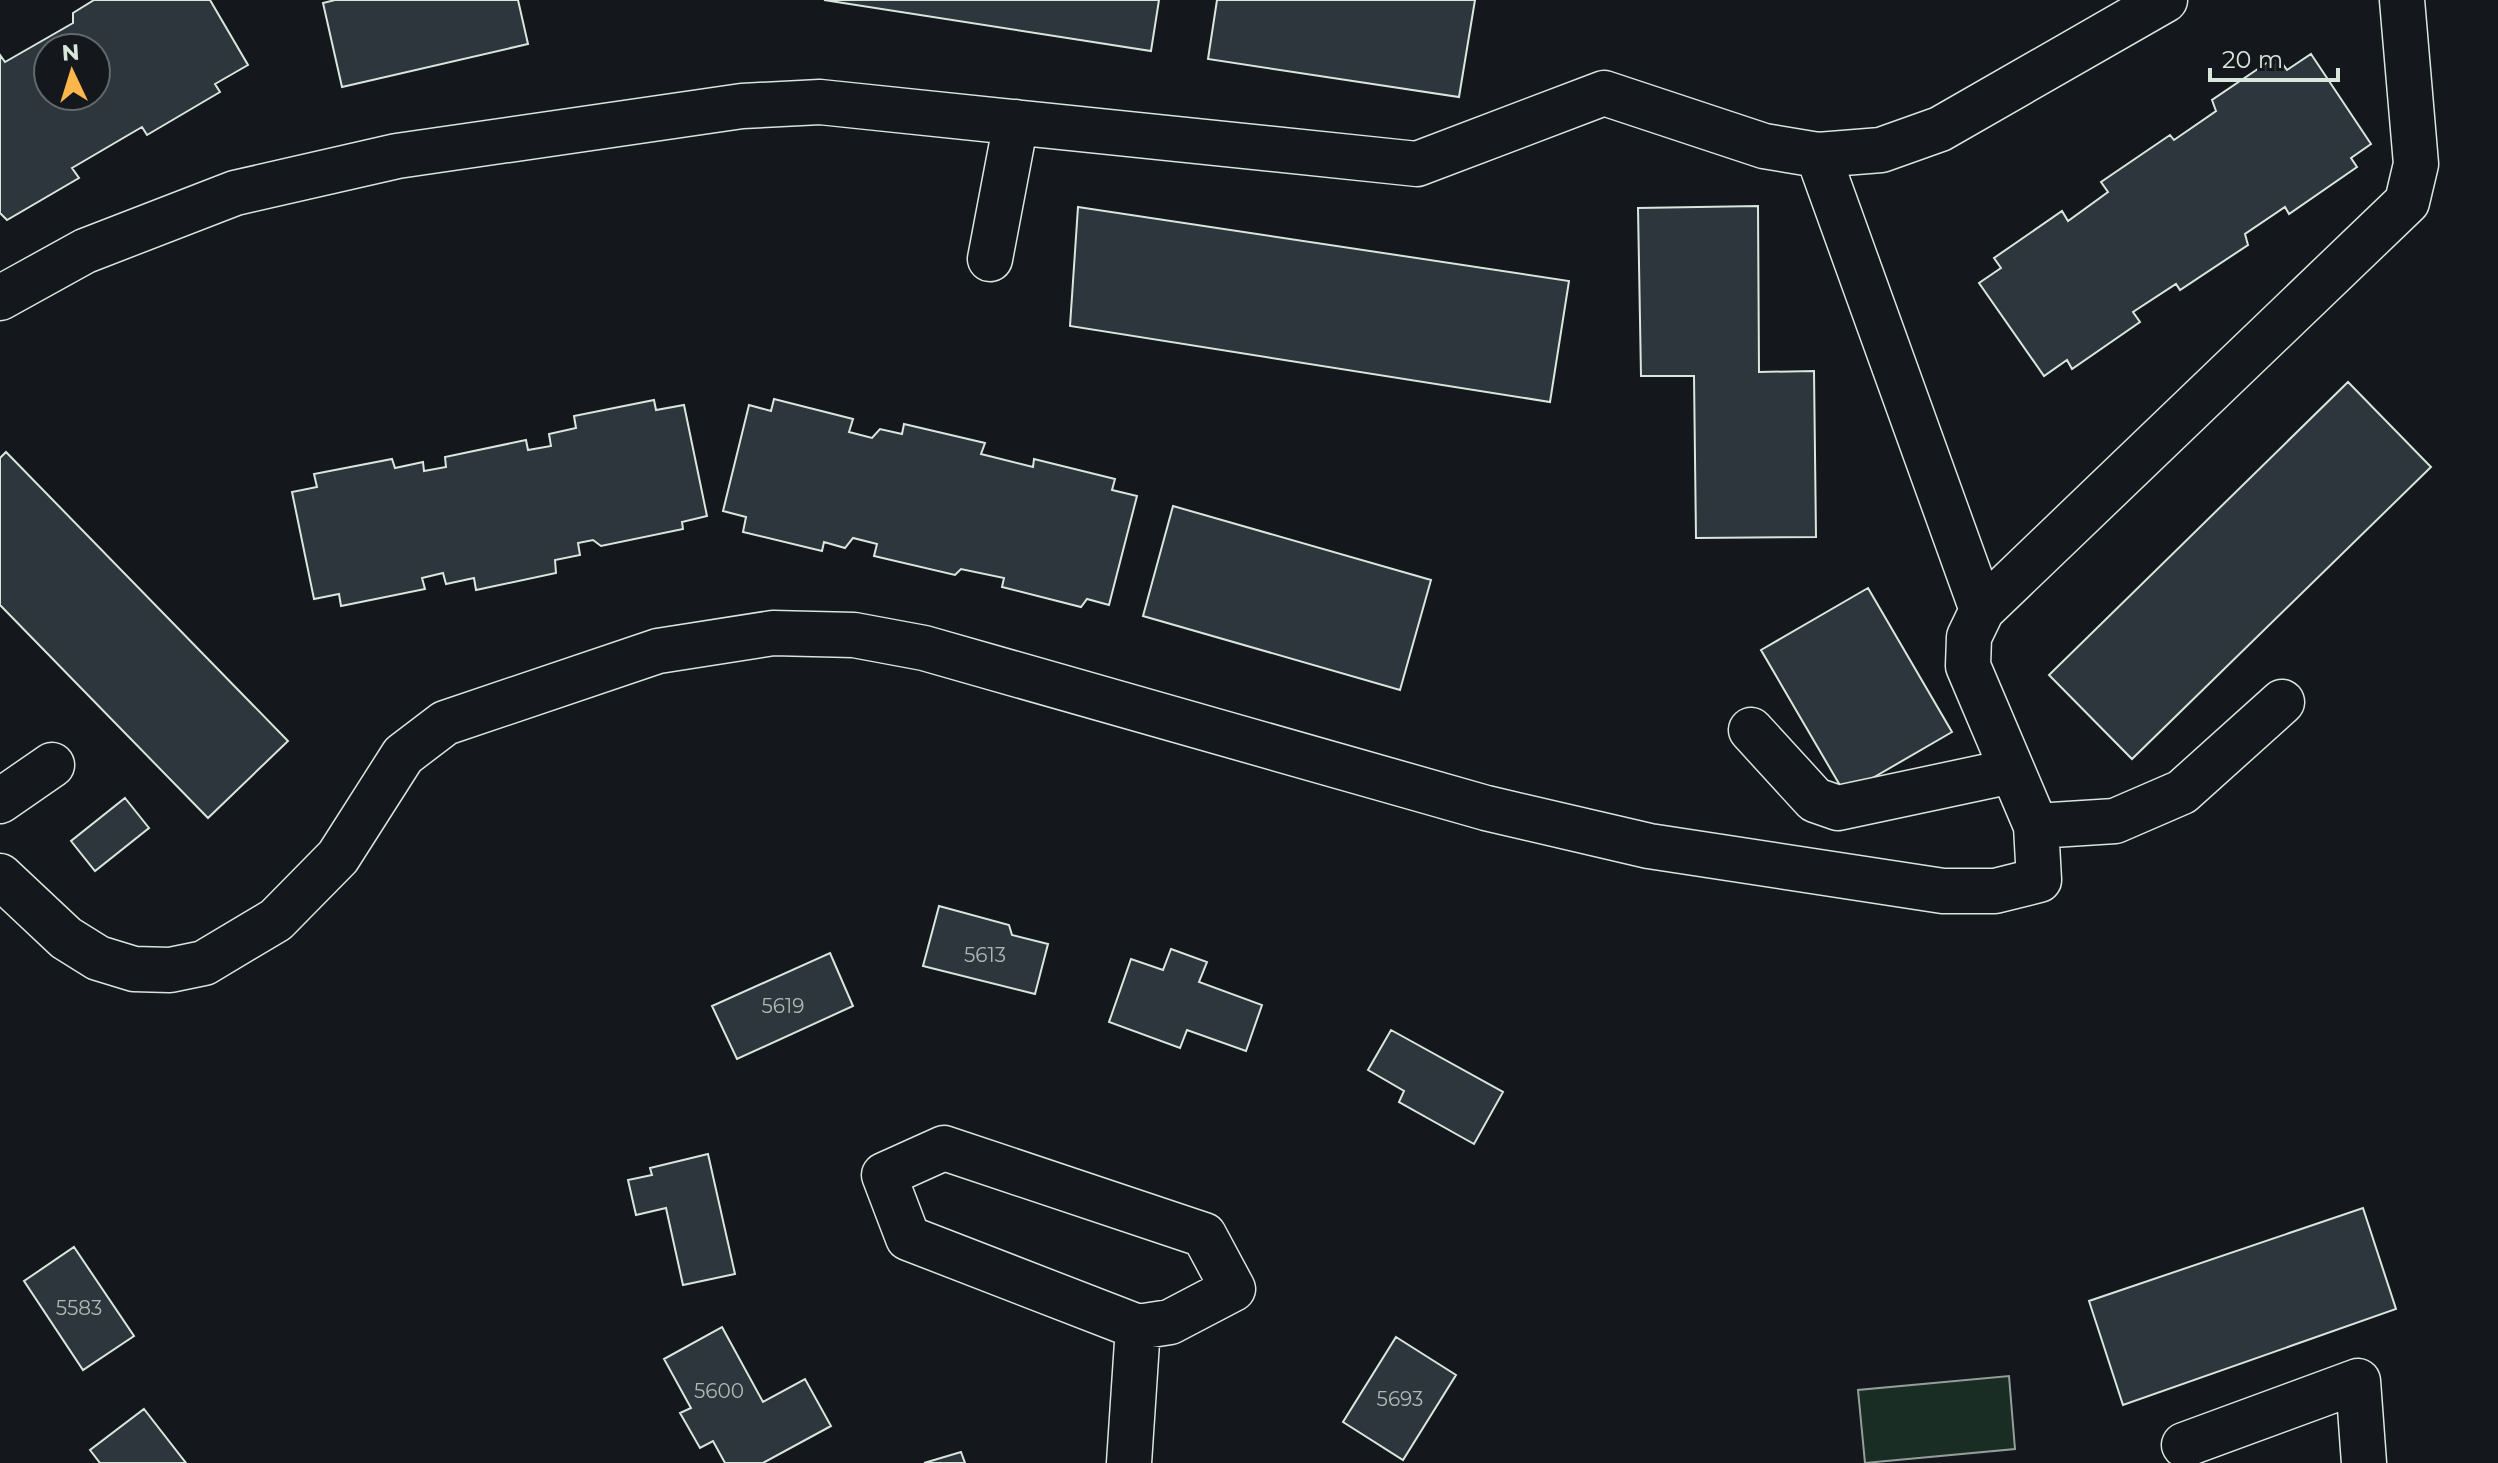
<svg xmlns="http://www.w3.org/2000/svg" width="2498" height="1463" viewBox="0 0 2498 1463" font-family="Montserrat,sans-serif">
<rect width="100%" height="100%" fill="#14181c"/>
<path fill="#1a2d24" stroke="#939e99" stroke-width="2" d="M2009,1376L2015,1449L1865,1463L1858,1390Z"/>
<path fill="#2c363c" stroke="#d8e6dc" stroke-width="2" fill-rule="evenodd" d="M94,0H210L248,65L215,84L220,92L147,135L142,127L72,168L79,178L7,220L0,213V55L5,62L73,23V13ZM48,48H96V96H48Z
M335,0H518L528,44L342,87L323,3Z
M824,0H1159L1151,51Z
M1217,0H1475L1459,97L1208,59Z
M2311,54L2371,144L2351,158L2357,167L2289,214L2285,207L2245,234L2248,245L2180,290L2176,284L2133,312L2140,322L2072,369L2067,360L2044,376L1979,283L2001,268L1994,258L2062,211L2068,221L2108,192L2101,182L2170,135L2174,140L2216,111L2212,100L2277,56L2287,70Z
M1758,206L1759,372L1814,371L1816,537L1696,538L1694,376H1641L1638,208Z
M1078,207L1569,281L1550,402L1070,326Z
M2348,382L2431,467L2132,759L2049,675Z
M774,399L853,419L849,432L872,438L880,429L902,434L904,424L985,443L981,454L1033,467L1034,459L1115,479L1112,490L1137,496L1109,605L1087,599L1081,607L1002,587L1004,578L961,569L955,575L874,556L877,544L853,538L845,548L824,542L822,551L743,532L746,517L723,511L749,405L771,411Z
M654,400L656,410L684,405L707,516L682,522L683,529L601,546L593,540L578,543L580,555L555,560L556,573L476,590L474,578L446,584L443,573L422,578L425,589L341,606L339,594L314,599L292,492L317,487L314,474L392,459L395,468L423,462L424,471L446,467L445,457L526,440L528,450L551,446L549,434L576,428L574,416Z
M6,452L288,741L208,818L0,605V458Z
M1173,506L1431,580L1400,690L1143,616Z
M1868,588L1952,732L1845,794L1761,650Z
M125,798L149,828L95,871L71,841Z
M939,906L1009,925L1012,935L1048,944L1035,994L923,966Z
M1171,949L1207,962L1199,982L1262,1005L1246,1051L1187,1030L1180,1048L1109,1022L1131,959L1163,970Z
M830,953L853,1006L737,1059L712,1006Z
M1391,1030L1503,1092L1474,1144L1399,1102L1404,1091L1368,1070Z
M708,1154L735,1274L683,1285L666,1208L636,1215L628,1180L652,1175L650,1168Z
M2363,1208L2396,1309L2123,1405L2089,1301Z
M74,1247L134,1336L83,1370L24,1281Z
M722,1327L763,1402L805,1379L831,1426L763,1463H725L713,1441L700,1448L680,1413L691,1408L664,1359Z
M1396,1337L1456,1375L1403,1460L1343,1422Z
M144,1409L186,1463H100L90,1450Z
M961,1452L965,1463H924Z"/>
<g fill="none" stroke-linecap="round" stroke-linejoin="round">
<defs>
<path id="minor" d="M990,259L1016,122
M0,298L85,251L235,193L397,156L742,106L820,102L1417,164L1604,93L1764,146L1818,155L1881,150L1940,129L2165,0
M1982,610L2407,202L2416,164L2402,0
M1751,730L1815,800L1838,808L2012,771
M0,801L52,765
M2036,826L2115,821L2182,792L2282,702
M0,876L66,938L98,958L134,969L170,970L204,963L276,920L338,857L403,755L445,723L658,651L773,633L854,635L924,648L1486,808L1649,846L1943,891H1995L2039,880L2036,826L1968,666L1969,637L1982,610L1818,155
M944,1148L1204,1235L1233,1289L1170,1322L1138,1327L908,1238L884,1175Z
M2184,1445L2358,1381L2364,1463
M1129,1463L1138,1327"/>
</defs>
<use href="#minor" stroke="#d8e6dc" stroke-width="47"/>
<use href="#minor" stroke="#14181c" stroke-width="44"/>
</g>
<g text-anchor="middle" stroke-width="6" stroke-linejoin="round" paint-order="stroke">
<g font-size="20" fill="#adbab4">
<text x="985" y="962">5613</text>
<text x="783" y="1013">5619</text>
<text x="79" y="1315">5583</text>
<text x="719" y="1398">5600</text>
<text x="1400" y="1406">5693</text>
</g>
</g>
<g transform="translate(72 72) rotate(356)"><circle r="38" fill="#14181c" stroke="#626a69" stroke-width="2"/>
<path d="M0-6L14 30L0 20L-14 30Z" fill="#ffb74d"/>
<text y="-12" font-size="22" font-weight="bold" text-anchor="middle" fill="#d8e6dc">N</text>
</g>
<path d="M2210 68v12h128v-12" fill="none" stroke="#d8e6dc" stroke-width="4"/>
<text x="2222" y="68" font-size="24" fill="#d8e6dc" stroke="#14181c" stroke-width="6" paint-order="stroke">20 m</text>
</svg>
